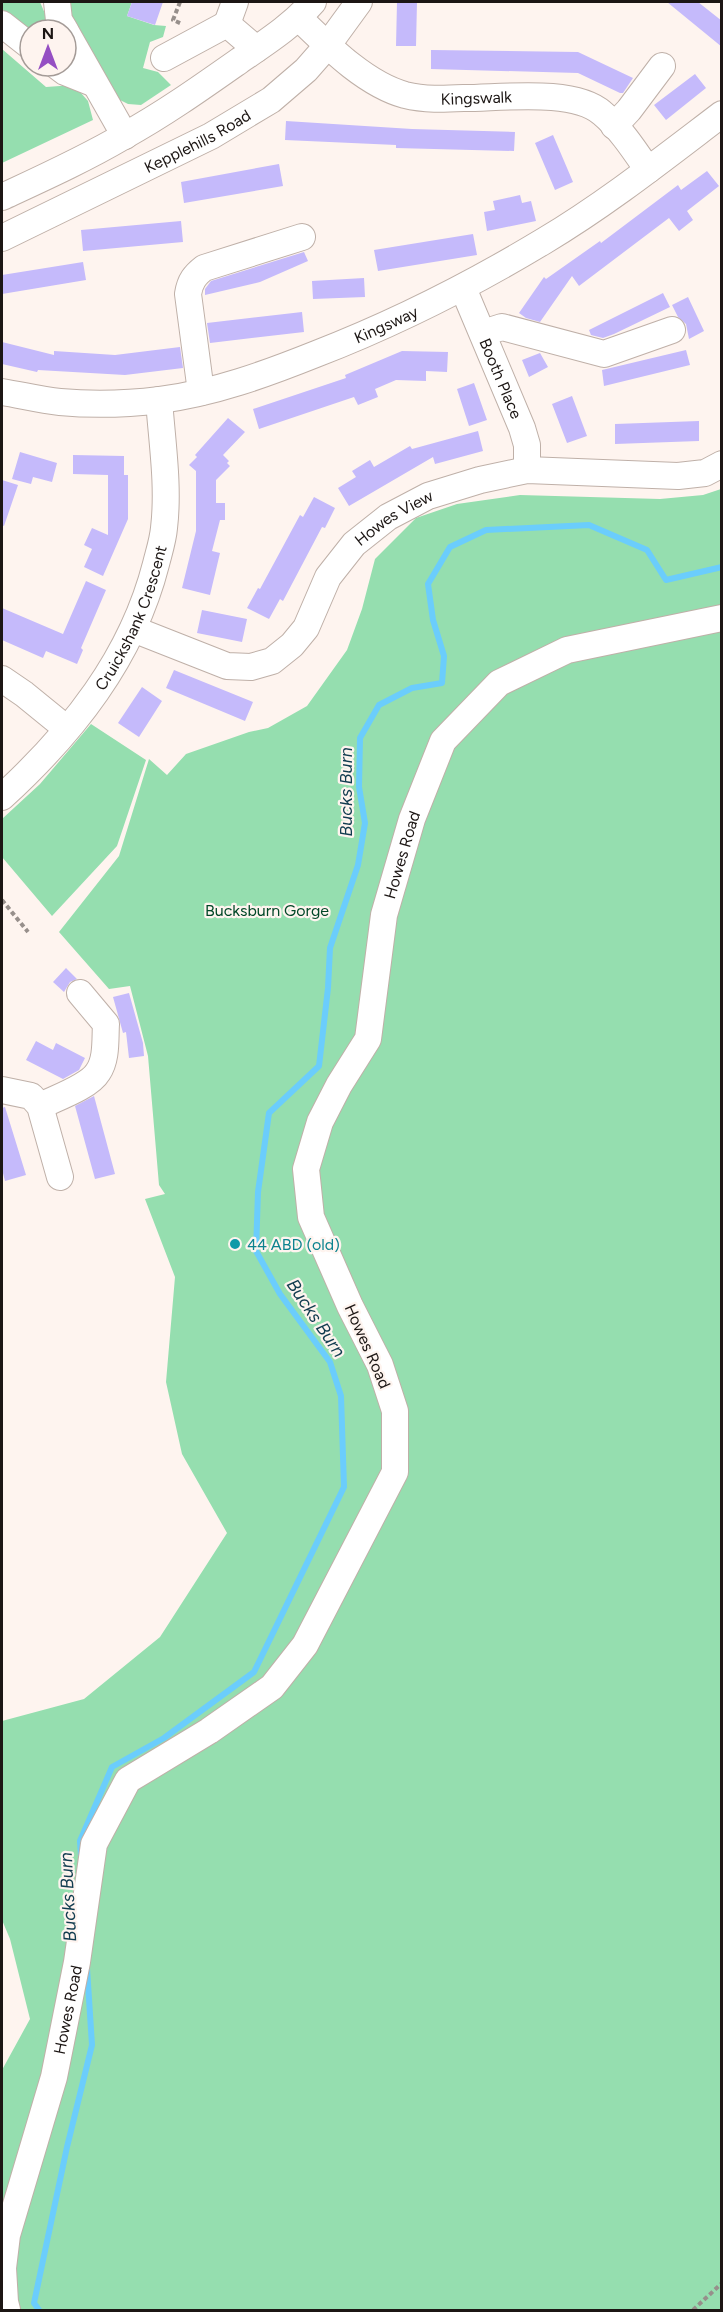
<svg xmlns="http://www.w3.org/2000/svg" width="723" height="2312" viewBox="0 0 723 2312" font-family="Figtree,sans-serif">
<rect width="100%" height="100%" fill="#fef4ef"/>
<path fill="#95deaf" d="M2,2H40L52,30H30V33L2,9Z
M67,2H132L127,16L154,25L166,26L163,37L150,42L143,68L158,72L171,85L141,105L128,104L118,99L67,17Z
M2,49L46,87L74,85L88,101L93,120L2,163Z
M721,489V2310H2V2070L30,2019L10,1939L2,1920V1721L84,1699L160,1637L227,1533L182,1454L166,1382L175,1277L145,1199L165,1194L159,1185L148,1056L130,986L109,989L59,932L119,856L149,759L167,775L186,754L249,732L268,728L307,706L347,650L362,609L375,559L416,518L457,504L520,495L660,499L703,495Z
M91,724L146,760L117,846L52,916L2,857V819L40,784Z"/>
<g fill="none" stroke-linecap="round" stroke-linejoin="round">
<path stroke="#6bcdfc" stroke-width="6" d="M81,1856L80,1841L112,1767L164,1738L254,1672L344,1487L341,1396L330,1362L280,1294L256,1251L258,1192L269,1113L319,1066L328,988L330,948L358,865L365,823L359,787L360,738L379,705L412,688L442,683L444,656L433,620L428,584L450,547L486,530L589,525L647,550L666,580L722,567
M39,2310L34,2303L67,2147L92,2045L87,1968"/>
</g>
<path fill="#c5bafb" d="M132,2H163L155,25L127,16Z
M397,2H417L416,46H396Z
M667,2H698L722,21V47Z
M431,50L578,52L633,78L623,93H620L578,73L431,69Z
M695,74L706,88L666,120L654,105Z
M286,121L412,129L515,132L514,151L396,148V145L285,140Z
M553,135L573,182L555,190L535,143Z
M279,164L283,186L184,203L181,182Z
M707,171L719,186L687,211L693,220L679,231L669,218L579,286L572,276L540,322L526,318L519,313L544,277L546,279L600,241L601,243L678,185L681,190Z
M520,195L522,203L531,201L536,221L487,231L484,212L495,210L493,201Z
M181,221L183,242L83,251L81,230Z
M473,234L477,255L378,271L374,250Z
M304,252L308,261L260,282L205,295V289L211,281Z
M83,262L86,280L2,294V275Z
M364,278L365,297L313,299L312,281Z
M663,293L670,307L614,334L603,338L591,335L589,330Z
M688,297L704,331L689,339L686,324L678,317L672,305Z
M302,312L304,332L210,343L207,323Z
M2,342L54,355V351L115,355L180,347L183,368L125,375L38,370L37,372L2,364Z
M686,350L690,365L604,386L602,370Z
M402,351L448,352L447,372L426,371V381L396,380L375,389L378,397L358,405L354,397L259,429L253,409L346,378L345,375Z
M540,353L548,367L529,377L522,360Z
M474,383L487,420L469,426L457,389Z
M572,396L587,436L567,443L552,404Z
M228,418L245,432L223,455L229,461L227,463L230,466L216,480V503H225V520H220L212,551L220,553L210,595L182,588L196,531V471L189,465L197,457L195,455Z
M699,421V441L615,444V424Z
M478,431L483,451L435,464L433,457L349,506L338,488L356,477L352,471L370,460L374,467L410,446L412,449Z
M20,452L57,463L52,482L33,477L31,484L12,479Z
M73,455L124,456V475H128V519L103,576L84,567L92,549L84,545L92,528L108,535V475L73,474Z
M2,480L18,485L4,526L2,525Z
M314,497L335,508L325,528L322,527L283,601L280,599L269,619L247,608L258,588L260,589L300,515L303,517Z
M86,581L106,590L81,648L83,650L77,664L46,651L43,658L2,640V608L63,634Z
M202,610L247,619L242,642L197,633Z
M174,670L253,702L245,721L166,688Z
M142,687L162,701L139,737L118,723Z
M66,968L77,979L70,982L64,992L53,982Z
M129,993L143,1043L144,1056L129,1058L126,1032L123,1033L113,997Z
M36,1041L53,1050L56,1043L85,1058L79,1070L63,1079L26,1060Z
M94,1096L115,1174L95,1179L75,1106Z
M5,1107L26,1175L5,1181L2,1169V1108Z"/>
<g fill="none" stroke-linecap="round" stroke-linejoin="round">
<defs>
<g id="minor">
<path d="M57,2L59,20L65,30"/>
<path id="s1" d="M299,18C328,46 365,84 405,95C425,100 444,99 464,98C501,98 574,88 602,113C620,128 635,151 648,170"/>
<path d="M2,24L30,46"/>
<path d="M227,24L235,2"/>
<path d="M66,32L125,136"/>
<path d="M164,58L227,24L256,49"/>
<path d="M57,66L65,72L95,84"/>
<path d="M614,126L629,110L662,66"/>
<path d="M2,197C43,178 85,159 124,136C164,114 202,87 239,61C265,43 292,26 313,2"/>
<path id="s2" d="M2,238L211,136L271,100L306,70L327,46L359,2"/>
<path id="s3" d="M463,288L522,428L527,445V470"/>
<path d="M483,333L502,327L604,354L672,330"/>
<path id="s4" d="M2,392C21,395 40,400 60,402C92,405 128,404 160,400C214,393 266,374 316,354C396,323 471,285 544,241C606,204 664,158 722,114"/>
<path d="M201,392L188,294C190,281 195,275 204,268L302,237"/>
<path id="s5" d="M133,629L227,666L251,667L272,661L292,645L306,628L328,577L354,544L388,517L428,496L480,480L527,470L678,476L705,473L722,464"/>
<path d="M2,679L24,694L67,729"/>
<path id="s6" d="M2,797C72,733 132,658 156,564C159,552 163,540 164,528C169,486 162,442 159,400"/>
<path d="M2,1090L31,1096L40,1106L60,1177"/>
<path d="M40,1106C56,1098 89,1087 98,1072C107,1059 105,1039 106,1024L80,993"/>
<path id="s7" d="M7,2310L5,2302L3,2268L7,2235L54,2077L77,1962L94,1844L128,1780L209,1731L272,1687L305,1645L395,1472V1411L380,1365L350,1306L311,1217L306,1169L320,1122L339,1085L368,1039L384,915L412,819L443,741L499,683L567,650L722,618"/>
</g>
</defs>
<use href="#minor" stroke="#bfb0a8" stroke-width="28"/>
<path stroke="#978f8b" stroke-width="4" stroke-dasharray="4.5 3" stroke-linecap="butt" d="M180,2L173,20L182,24
M2,900L28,932
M693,2310L722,2283"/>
<use href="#minor" stroke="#fff" stroke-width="26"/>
</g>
<circle fill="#0f9aa8" stroke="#fef4ef" stroke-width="2" cx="235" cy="1244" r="6"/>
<g text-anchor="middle" stroke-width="4.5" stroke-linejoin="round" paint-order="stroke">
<g font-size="16" fill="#1c1614" stroke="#fef4ef">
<text dy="6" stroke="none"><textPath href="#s1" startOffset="204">Kingswalk</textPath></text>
<text dy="6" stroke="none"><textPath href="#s2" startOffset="218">Kepplehills Road</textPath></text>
<text dy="6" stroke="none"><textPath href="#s4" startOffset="398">Kingsway</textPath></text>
<text dy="6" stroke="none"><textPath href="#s3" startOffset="98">Booth Place</textPath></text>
<text dy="6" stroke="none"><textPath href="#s5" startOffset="340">Howes View</textPath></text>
<text dy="6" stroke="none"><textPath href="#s6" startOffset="224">Cruickshank Crescent</textPath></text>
<text dy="6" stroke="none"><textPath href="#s7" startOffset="1623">Howes Road</textPath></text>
<text transform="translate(368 1346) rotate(66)" y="6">Howes Road</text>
<text dy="6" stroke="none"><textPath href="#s7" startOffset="309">Howes Road</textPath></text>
</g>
<g font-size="16" fill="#004727" stroke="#fef4ef">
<text x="267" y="916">Bucksburn Gorge</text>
</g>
<g font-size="16" fill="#0d838f" stroke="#fef4ef" text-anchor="start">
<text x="247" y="1250">44 ABD (old)</text>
</g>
<g font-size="18" font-style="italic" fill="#113c4f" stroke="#fef4ef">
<text transform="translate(346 792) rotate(-90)" y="6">Bucks Burn</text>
<text transform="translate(316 1318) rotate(56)" y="6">Bucks Burn</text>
<text transform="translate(68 1897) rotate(-93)" y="6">Bucks Burn</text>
</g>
</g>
<rect width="723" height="2312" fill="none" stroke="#1c1614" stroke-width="6"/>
<g transform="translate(48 48)"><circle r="28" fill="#fef4ef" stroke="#a49b97" stroke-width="1.5"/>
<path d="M0-4.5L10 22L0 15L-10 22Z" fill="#954fc3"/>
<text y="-9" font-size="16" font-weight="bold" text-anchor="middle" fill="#1c1614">N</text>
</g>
</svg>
